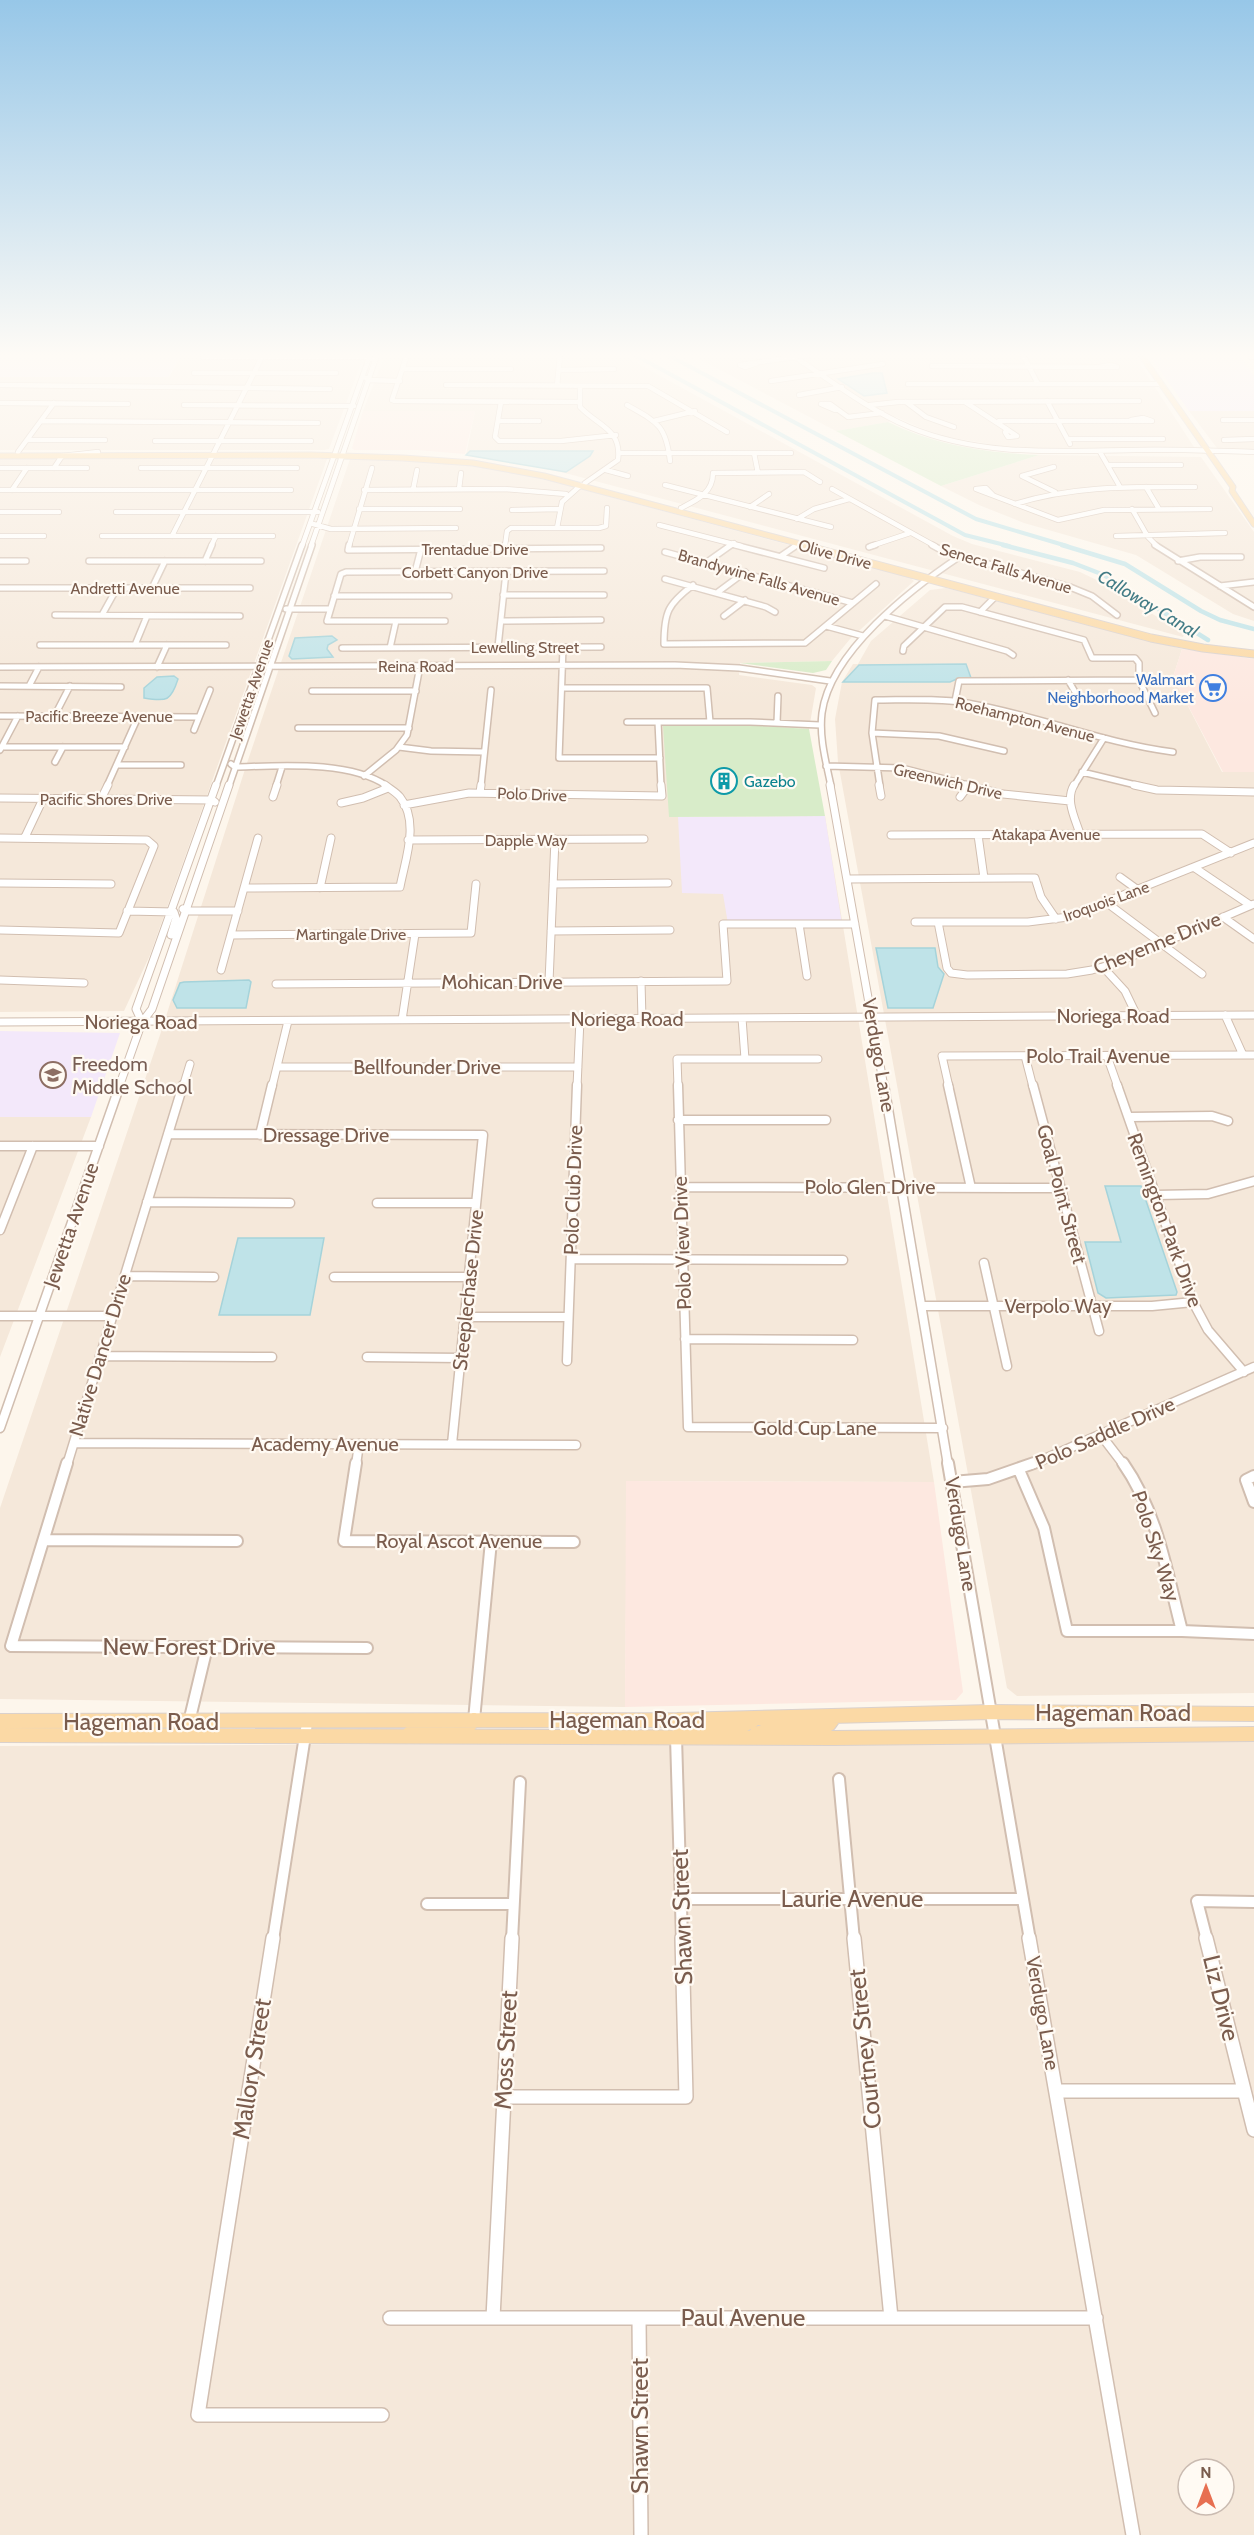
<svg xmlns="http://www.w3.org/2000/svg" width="1254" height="2535" viewBox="0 0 1254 2535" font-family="Cabin,sans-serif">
<rect width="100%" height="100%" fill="#fdf6ec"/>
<path fill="#f5e8da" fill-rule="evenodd" d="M182,355H364L329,449L324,450H0V377H169Z
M385,355H622L953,536L972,544L1080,572L1107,585L1184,634L1183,637L565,473L513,462L466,455L475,411H363Z
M692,355H1134L1194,447L1039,449L1008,447L947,437L921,428L896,417L889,422L836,431Z
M1189,411H1254V449L1217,448Z
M1039,455L1201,457L1254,532V621L1233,614L1136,555L1024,523L979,505L941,486Z
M0,458L327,459L150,955L124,1011L0,1012Z
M353,458L437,460L522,473L911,578L914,581L850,639L832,661L740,663L739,675L812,685L816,688L809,729L744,725L669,817L825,816L934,1482L627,1481L625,1707L0,1699V1508L161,1032L247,763L350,459Z
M946,588L1182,649L1173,677L1222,772H1254V1693L1017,1696L1007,1688L838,762L835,719L842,682L853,664H858L871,641L930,590Z
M0,1117H91L0,1357Z
M1254,1741V2535H0V1746ZM1188,2469H1224V2505H1188Z"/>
<path fill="#fde8e0" d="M363,411H475L465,454L417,450H354L352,448Z
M1182,649L1254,659V772H1223L1173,677Z
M626,1481L934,1482L963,1692L956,1700L625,1707Z"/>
<path fill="#f3e8fa" d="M0,355H181L168,377H0Z
M1149,355H1238L1254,375V411H1189Z
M825,816L842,924H728L723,894L682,893L678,817Z
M0,1031L120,1033L91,1117H0Z"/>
<path fill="#d8ecc9" d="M888,422C935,445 987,453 1039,455L941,486L836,431Z
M832,661L826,670L813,673L740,663Z
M744,725L809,729L825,816L669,817L663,726Z"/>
<path fill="#bfe3e8" stroke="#a5d3da" stroke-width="1.5" d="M873,373H882L887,393L864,396L838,379Z
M470,451H593L590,456L566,472L466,455Z
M332,636L337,640L328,645L327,649L333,657L292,659L289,656L295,638Z
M966,664L971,678H959L950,682H843L859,665Z
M174,676L178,679C171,701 167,702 144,698V688L157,677Z
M876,948H935L938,967L944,974L933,1008H888Z
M249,980L251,982L246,1008H177L173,1000L180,983L184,982Z
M1105,1186H1141L1177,1292L1176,1295L1106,1298L1098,1293L1085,1242H1121Z
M238,1238H324L310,1315H219Z"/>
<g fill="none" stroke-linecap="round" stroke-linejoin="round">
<path stroke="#bfe3e8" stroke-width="4" d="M635,355L965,535L1009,546
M668,355L976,519L1067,546"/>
<path stroke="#bfe3e8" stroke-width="4.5" d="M1003,545L1073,563L1104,575L1208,640
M1062,545L1125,564L1201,611L1220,620L1254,629"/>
<defs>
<path id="minor-far5" d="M407,355L392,400L395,401L579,402
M792,355C830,380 867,409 909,427C981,457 1059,451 1135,450C1175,449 1214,451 1254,452
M1023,355L1038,384
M203,357H369L372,359
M1251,357H1254
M757,363L745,367L740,365L809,355
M1111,365L1117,367H1099Z
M932,366L1099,367
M403,369H511
M559,370L614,369
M194,373H336
M366,378L368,380L400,381
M771,381L883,364
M908,384H1161
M0,385L330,389
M446,385L648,386L727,432
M557,386L560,355
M580,386V407C598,426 622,429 618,460L585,483
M799,395L842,387
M1047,401L1070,444
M501,402L495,437L499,441H561L616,435
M906,402L926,417L954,427
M965,402L1008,430
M0,403L128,404
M184,405L354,406
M627,405C657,422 666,425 670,461
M870,405L898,402L1139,401
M835,410L821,404H830L848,417L882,413
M1223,420H1254
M41,421L318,423
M498,421H539
M654,421L695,411
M999,421H1152L1143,418L1131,420
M1008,430L1017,436L1008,437L1005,432Z
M1068,439H1163
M27,440H105
M1224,440L1254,439
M155,441H311
M18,452L54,403
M1100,452L1120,487
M619,453H791
M754,453L758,473
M1108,465H1181
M0,468H87
M54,468L62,456L98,452
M141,468H297
M606,470L628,476
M1022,476L1055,492
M1022,476L1054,467
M665,485L831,527
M1146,487L1159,509
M459,489L461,473
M832,489L935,546
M0,490H291
M12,490L27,468
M364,490L505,489L566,494
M413,490L417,470
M993,495L986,488L976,489L1058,520L1104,510L1210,509
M1015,504C1074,485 1134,487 1195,487
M750,507L769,494
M681,508C697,500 713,493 713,473L804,472L820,482
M359,509H460
M1132,509L1148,537L1157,546
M512,510L559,509
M0,512H59
M116,512H318
M797,519L814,509L849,499
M313,524L331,529L456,528
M659,525L741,546
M557,528L562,502L581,485
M0,536H44
M102,536H273
M172,536L263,355
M1116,536L1225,533
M211,546L216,536
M302,546L370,355
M311,546L377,355
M349,546L372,468
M505,546L507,531L511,528H599L606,526L607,508
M729,546L734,543
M795,546L798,544
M871,546L910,533"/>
<path id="minor-far4" d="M349,545L348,550L601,548
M735,545L824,568
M932,545L943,551L1070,587L1092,596L1117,615
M1155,545L1254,607
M869,547L875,545
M505,549V545
M665,552L853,603
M781,556L797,545
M0,561H26
M89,561H261
M205,561L212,545
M1178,561L1200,557H1241
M707,562L731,545
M415,572L421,549
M665,579L766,607L775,612
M693,585C668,604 664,612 664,644L805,643L876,584
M1220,586L1254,582
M0,588H250
M152,588L165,561
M718,592L745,572
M503,595H604
M334,596H449
M286,609H330
M980,612L995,597
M55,615L240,616
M102,615L117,588
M724,616L745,600
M885,616L1007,651L1013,655
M445,621H327L341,574L346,572L604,571
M501,621L601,620
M826,626L863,636
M40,645H226
M135,645L147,616
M498,647L506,572
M563,647L559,758H660
M342,648L601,647
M390,648L396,621
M903,651L904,646L945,607H962L1084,640L1092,658H1135L1139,663V680L1155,713
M0,667L675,665L739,668L830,681
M157,667L167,645
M1068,680L1078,697
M0,686L121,687
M29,686L39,667
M562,688H707L710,722
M312,691H416
M955,701L959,681L1139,680
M55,715L70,686
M0,716L198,717
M627,722H750L820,725
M658,722L661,786
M777,723L778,696
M298,728H409
M194,730L210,690
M872,733L939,736L1004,751
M1,747H125
M399,747L431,751L484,752
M0,750L18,716
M55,762L63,747
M231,764L235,767C279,766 349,760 387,786
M117,765H181
M826,766L902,768L972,786
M1082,772L1140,786
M364,776L396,750L407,735L420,666
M107,786L138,717
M216,786L302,545
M229,786L312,545
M276,786L282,767
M481,786L491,690
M831,786C826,762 819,737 822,713C830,652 911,589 959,557
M880,786L872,733L875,700C905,700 937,698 967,703C1037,715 1102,743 1173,752
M1074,786L1104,738"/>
<path id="minor-far3" d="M830,785L884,1087
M879,785L881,796
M966,785L1003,794L1070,801
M1074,785C1065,800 1075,818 1080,834
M1134,785L1157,790L1254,792
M480,793L481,785
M273,797L277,785
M960,797L969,785
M0,798L212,800L215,802
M101,799L108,785
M341,803L363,798L388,788
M404,805L469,793L662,796L661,785
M891,835L1202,834L1231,853
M978,835L984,878
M25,837L43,799
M0,838L147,840L154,846L119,933L0,930
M408,840L644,839
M1195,868L1250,905
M1120,877L1138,890
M847,879L1035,878L1041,897L1056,919
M0,883L111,884
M553,884L668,883
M244,888L400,887C405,860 420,822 400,797C396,792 390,789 385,785
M320,888L331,838
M1107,903L1202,974
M183,909L185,911H238
M127,911L174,912L176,918L171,935
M1223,917L1254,939
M915,922H1028L1068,917L1254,843
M938,922L947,968L951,973L967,975L1067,974L1092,970L1116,963L1254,904
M799,924L807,976
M551,931L670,930
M231,935L471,933L476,884
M1103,967L1125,991L1137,1016
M221,970L258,838
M0,980L84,983
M641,981L642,1019
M549,982L555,839
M276,984L727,981L723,924H855
M1225,1015L1243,1055
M742,1018L745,1059
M402,1020L415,934
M0,1022L1254,1015
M142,1022L136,1009L216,785
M1025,1056L1033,1087
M1107,1056L1118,1087
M277,1067H578
M119,1087L142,1022L152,1009L229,785
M183,1087L190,1064
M272,1087L288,1021
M577,1087L580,1019
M678,1087L677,1059H818
M949,1087L942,1056L1254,1055"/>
<path id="minor-far2" d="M678,1085L688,1427L943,1428
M884,1085L948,1465
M948,1085L971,1188
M1033,1085L1099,1331
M1117,1085L1193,1302L1208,1330L1244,1372
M1129,1117L1212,1116L1228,1121
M678,1120H826
M168,1134L483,1135L452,1444
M260,1135L272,1085
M0,1146H99
M680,1187L1060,1188
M1156,1195L1208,1194L1254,1181
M147,1202L290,1203
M377,1203H476
M0,1230L33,1146
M571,1259L843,1260
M984,1263L1007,1366
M125,1276L214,1277
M334,1277H469
M922,1306H1152L1193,1302
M0,1316H112
M465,1317H568
M685,1339L853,1340
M100,1356L272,1357
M367,1357L461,1358
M567,1361L577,1085
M0,1428L120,1085
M1101,1435L1124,1465
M74,1443L576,1445
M67,1465L183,1085
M356,1465L359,1444
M1031,1465L1254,1367"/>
<path id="minor-far1" d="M67,1463L11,1646L367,1648
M356,1463L344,1541L574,1542
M948,1463L1030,1940
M1123,1463C1158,1513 1167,1574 1182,1631
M1019,1470L1044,1528L1067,1631H1182L1254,1634
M1254,1476L1246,1480L1254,1502
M952,1482L988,1479L1034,1463
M44,1540L237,1541
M474,1720L491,1541
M189,1722L207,1647
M676,1737L682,1940
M839,1779L854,1940
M681,1899H1023
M427,1904H513
M273,1940L307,1723
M512,1940L520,1782
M1207,1940L1197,1901L1254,1902"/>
<path id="minor" d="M273,1938L198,2415H382
M854,1938L891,2318
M1029,1938L1133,2535
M1206,1938L1254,2130
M1057,2091H1244
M504,2097H686L682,1938
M390,2318H1096
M493,2318L512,1938
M639,2318L641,2535"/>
<path id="major-far2" d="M1141,355L1233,487L1232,491L1254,524
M0,456L311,455L403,458L473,463L544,476L808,546"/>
<path id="major-far1" d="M802,545L1151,638L1203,648L1254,654"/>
<path id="major" d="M0,1721L677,1720L990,1712L1254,1714
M409,1734L424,1730H464L474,1720
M756,1734L773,1729L822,1727L829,1724L834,1717
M0,1735L833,1738L1254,1734
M676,1737L691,1727L740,1726L752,1721"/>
</defs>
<use href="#minor-far5" stroke="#d1beb0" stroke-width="6"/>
<use href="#minor-far4" stroke="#d1beb0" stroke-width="8"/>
<use href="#minor-far3" stroke="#d1beb0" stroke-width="9"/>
<use href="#minor-far2" stroke="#d1beb0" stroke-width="11"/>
<use href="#minor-far1" stroke="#d1beb0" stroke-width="14"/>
<use href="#minor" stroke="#d1beb0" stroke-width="16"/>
<use href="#major-far2" stroke="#dad1cd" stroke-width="7"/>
<use href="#major-far1" stroke="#dad1cd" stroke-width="9"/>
<use href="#major" stroke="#dad1cd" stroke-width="16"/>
<use href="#minor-far5" stroke="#fff" stroke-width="4.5"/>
<use href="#minor-far4" stroke="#fff" stroke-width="5"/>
<use href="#minor-far3" stroke="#fff" stroke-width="7"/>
<use href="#minor-far2" stroke="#fff" stroke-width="8"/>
<use href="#minor-far1" stroke="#fff" stroke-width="10"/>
<use href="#minor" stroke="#fff" stroke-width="13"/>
<use href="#major-far2" stroke="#fbd9a5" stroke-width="5"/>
<use href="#major-far1" stroke="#fbd9a5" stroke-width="7"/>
<use href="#major" stroke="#fbd9a5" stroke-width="14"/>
</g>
<linearGradient id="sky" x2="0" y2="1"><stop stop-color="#97c7e8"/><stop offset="0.5" stop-color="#fefbf6"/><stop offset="1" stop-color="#fefbf6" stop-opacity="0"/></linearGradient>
<rect width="1254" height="710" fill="url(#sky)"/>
<defs>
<symbol id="supermarket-ring" viewBox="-11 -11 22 22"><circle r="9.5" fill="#fffaf3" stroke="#3f7fe0" stroke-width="1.5"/><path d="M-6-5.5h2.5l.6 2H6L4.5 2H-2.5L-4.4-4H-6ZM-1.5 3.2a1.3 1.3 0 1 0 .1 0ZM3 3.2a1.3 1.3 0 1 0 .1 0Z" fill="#3f7fe0"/></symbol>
<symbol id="building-ring" viewBox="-11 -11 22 22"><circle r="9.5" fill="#fffaf3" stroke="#0f9aa8" stroke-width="1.5"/><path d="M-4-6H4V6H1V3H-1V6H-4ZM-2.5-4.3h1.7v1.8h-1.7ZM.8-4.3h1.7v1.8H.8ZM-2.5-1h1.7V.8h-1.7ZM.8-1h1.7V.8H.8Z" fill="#0f9aa8"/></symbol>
<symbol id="school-ring" viewBox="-11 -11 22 22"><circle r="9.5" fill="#fffaf3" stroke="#8d6e63" stroke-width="1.5"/><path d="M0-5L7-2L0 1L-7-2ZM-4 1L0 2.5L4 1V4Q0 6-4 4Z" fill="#8d6e63"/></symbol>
</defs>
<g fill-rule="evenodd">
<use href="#supermarket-ring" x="1198" y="673" width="30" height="30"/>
<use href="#building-ring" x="709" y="766" width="30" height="30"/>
<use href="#school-ring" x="38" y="1060" width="30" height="30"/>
</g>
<g text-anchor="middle" stroke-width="4.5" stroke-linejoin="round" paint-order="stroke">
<g font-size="16" fill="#7a5c4d" stroke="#fffaf3">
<text x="475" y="555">Trentadue Drive</text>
<text transform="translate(835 554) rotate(15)" y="6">Olive Drive</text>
<text transform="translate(1006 568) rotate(17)" y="6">Seneca Falls Avenue</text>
<text x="475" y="578">Corbett Canyon Drive</text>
<text transform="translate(759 577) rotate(16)" y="6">Brandywine Falls Avenue</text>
<text x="125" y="594">Andretti Avenue</text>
<text x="525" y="653">Lewelling Street</text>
<text x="416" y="672">Reina Road</text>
<text transform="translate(251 689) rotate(-71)" y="6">Jewetta Avenue</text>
<text x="99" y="722">Pacific Breeze Avenue</text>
<text transform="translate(1025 719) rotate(14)" y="6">Roehampton Avenue</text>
<text transform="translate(948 781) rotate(13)" y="6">Greenwich Drive</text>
<text transform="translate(532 794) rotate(2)" y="6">Polo Drive</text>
<text x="106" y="805">Pacific Shores Drive</text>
<text x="1046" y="840">Atakapa Avenue</text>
<text x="526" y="846">Dapple Way</text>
<text transform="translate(1106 901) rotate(-20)" y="6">Iroquois Lane</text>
<text x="351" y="940">Martingale Drive</text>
</g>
<g font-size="16" fill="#366cbe" stroke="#fffaf3" text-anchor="end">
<text x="1194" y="685">Walmart<tspan x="1194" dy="18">Neighborhood Market</tspan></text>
</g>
<g font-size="16" fill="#0d838f" stroke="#fffaf3" text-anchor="start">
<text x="744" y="787">Gazebo</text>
</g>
<g font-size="18" font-style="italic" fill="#437c86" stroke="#fffaf3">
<text transform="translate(1148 604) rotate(31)" y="6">Calloway Canal</text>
</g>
<g font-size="20" fill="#7a5c4d" stroke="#fffaf3">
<text transform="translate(1157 943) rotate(-22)" y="7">Cheyenne Drive</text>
<text x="502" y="989">Mohican Drive</text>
<text x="1113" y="1023">Noriega Road</text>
<text x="627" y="1026">Noriega Road</text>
<text x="141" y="1029">Noriega Road</text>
<text transform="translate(879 1055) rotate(80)" y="7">Verdugo Lane</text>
<text x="1098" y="1063">Polo Trail Avenue</text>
<text x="427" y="1074">Bellfounder Drive</text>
<text x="326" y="1142">Dressage Drive</text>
<text x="870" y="1194">Polo Glen Drive</text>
<text transform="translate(573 1190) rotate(-88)" y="7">Polo Club Drive</text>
<text transform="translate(1062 1194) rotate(75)" y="7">Goal Point Street</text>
<text transform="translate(1165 1220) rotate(70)" y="7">Remington Park Drive</text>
<text transform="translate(71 1225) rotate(-71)" y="7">Jewetta Avenue</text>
<text transform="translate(682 1243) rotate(-92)" y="7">Polo View Drive</text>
<text transform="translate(468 1290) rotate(-84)" y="7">Steeplechase Drive</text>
<text x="1058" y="1313">Verpolo Way</text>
<text transform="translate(100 1355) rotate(-73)" y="7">Native Dancer Drive</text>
<text x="815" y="1435">Gold Cup Lane</text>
<text transform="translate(1105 1433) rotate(-24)" y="7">Polo Saddle Drive</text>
<text x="325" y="1451">Academy Avenue</text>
<text transform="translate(961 1534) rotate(81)" y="7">Verdugo Lane</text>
<text x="459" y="1548">Royal Ascot Avenue</text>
<text transform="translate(1156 1546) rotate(72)" y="7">Polo Sky Way</text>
<text transform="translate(1043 2013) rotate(80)" y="7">Verdugo Lane</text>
</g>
<g font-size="20" fill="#785e54" stroke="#fffaf3" text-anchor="start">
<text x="72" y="1071">Freedom<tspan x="72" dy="23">Middle School</tspan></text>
</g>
<g font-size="24" fill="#7a5c4d" stroke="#fffaf3">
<text x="189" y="1655">New Forest Drive</text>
<text x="1113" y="1721">Hageman Road</text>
<text x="627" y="1728">Hageman Road</text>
<text x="141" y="1730">Hageman Road</text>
<text x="852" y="1907">Laurie Avenue</text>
<text transform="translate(682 1917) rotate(-92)" y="8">Shawn Street</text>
<text transform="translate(1221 1998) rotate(76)" y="8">Liz Drive</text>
<text transform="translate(865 2049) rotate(-96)" y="8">Courtney Street</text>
<text transform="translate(506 2050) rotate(-87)" y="8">Moss Street</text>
<text transform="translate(252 2069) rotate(-81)" y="8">Mallory Street</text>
<text x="743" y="2326">Paul Avenue</text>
<text transform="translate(640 2426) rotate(-90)" y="8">Shawn Street</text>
</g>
</g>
<g transform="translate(1206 2487)"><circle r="28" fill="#fffaf3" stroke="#cabbb1" stroke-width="1.5"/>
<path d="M0-4.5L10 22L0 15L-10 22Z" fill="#e76f51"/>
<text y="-9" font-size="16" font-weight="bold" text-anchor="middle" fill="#7a5c4d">N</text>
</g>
</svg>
